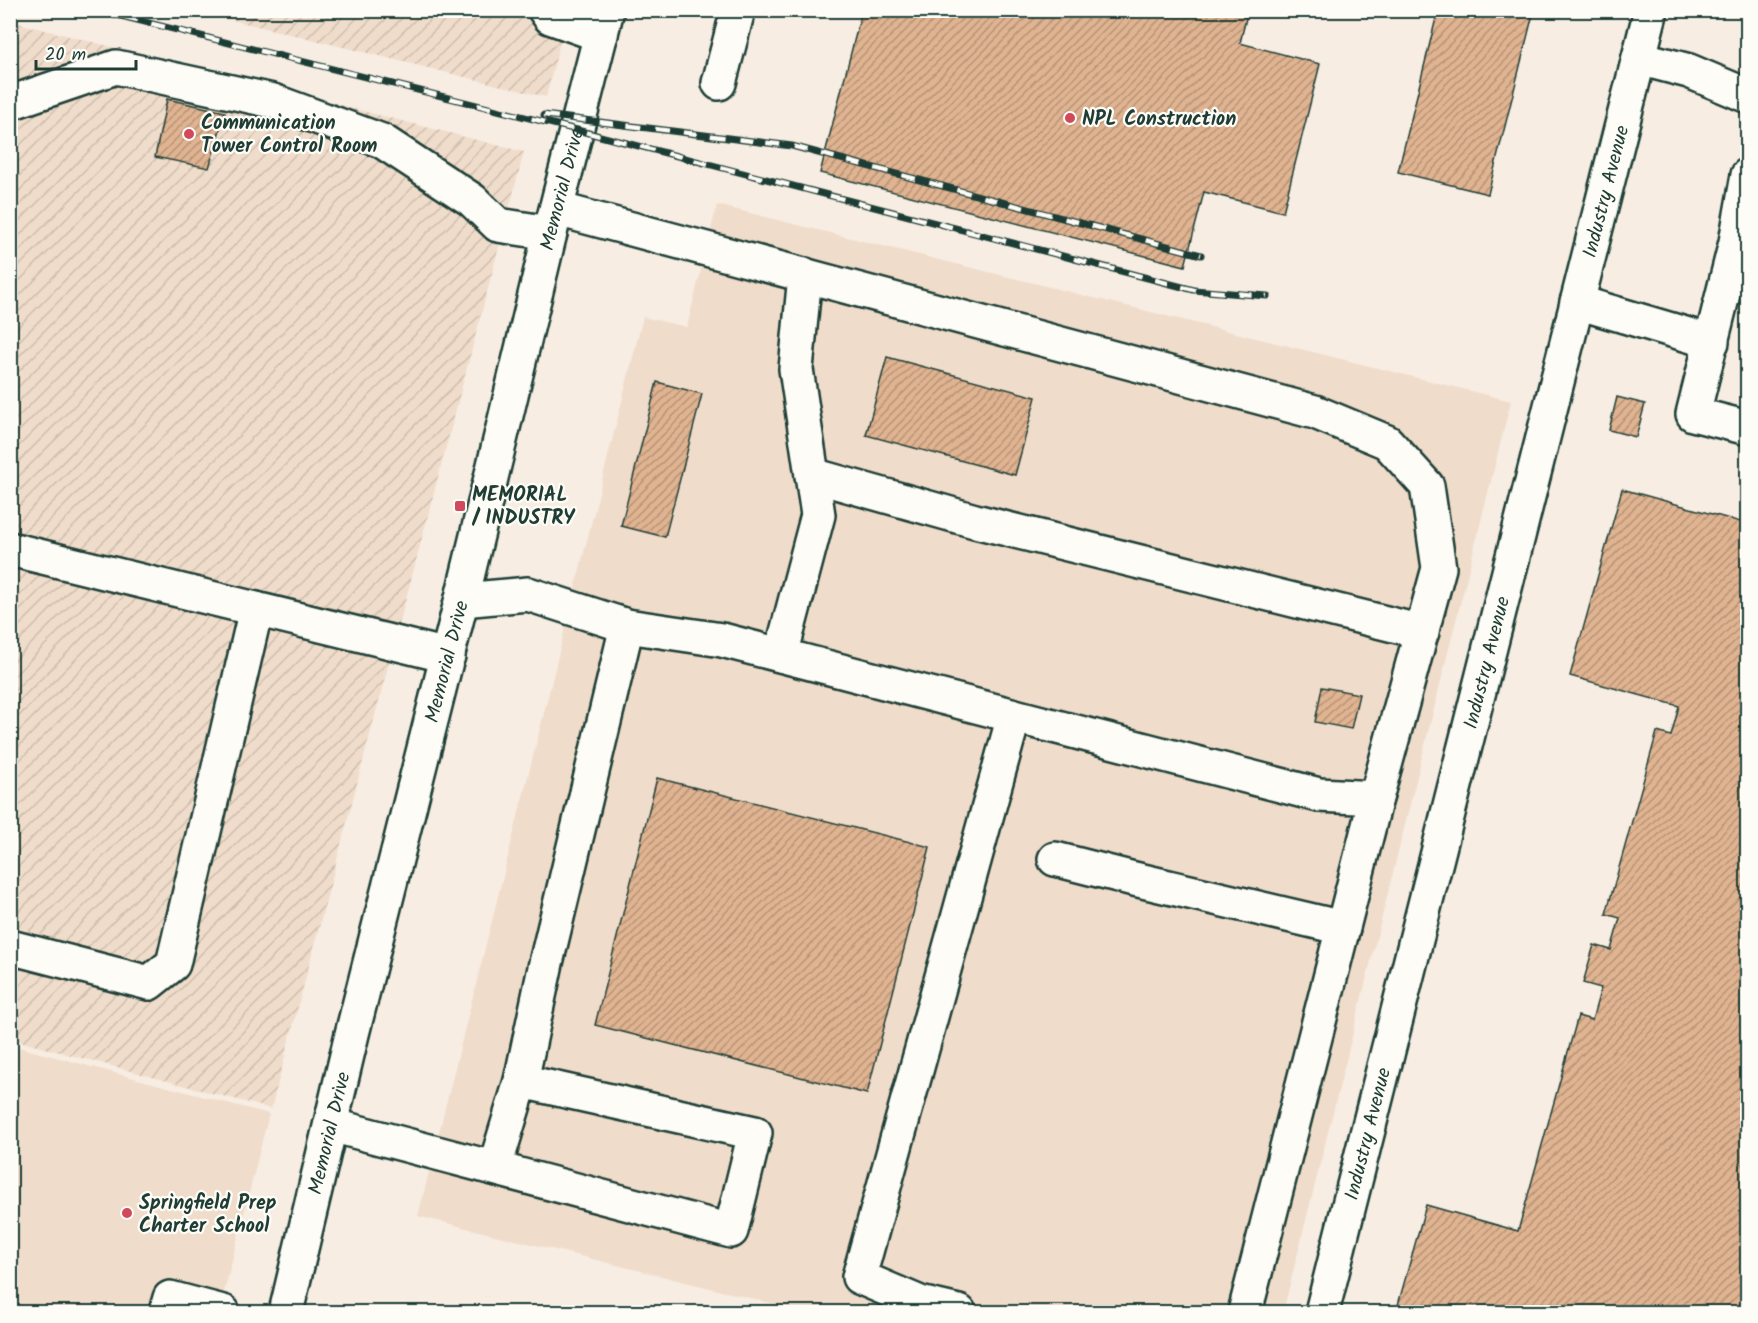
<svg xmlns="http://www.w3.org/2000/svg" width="1758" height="1323" viewBox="0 0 1758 1323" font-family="Kalam,sans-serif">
<defs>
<pattern id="industrial-furrows" width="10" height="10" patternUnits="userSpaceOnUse" patternTransform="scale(1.5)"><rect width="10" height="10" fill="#f0dcca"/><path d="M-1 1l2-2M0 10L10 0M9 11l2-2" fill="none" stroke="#cdbeae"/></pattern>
<pattern id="building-hatch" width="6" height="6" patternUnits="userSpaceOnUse" patternTransform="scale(1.5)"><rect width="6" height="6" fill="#e0b391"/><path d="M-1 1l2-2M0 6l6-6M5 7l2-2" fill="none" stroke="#b59377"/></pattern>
</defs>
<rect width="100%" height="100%" fill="#f7ede3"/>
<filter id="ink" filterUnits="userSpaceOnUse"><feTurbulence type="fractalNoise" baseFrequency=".0167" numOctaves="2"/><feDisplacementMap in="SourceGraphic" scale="12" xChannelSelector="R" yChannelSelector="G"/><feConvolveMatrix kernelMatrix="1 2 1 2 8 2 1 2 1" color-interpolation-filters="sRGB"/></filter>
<g filter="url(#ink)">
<path fill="#f0dcca" d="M717,205L1511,401L1283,1312H807L418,1216L643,317L687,327Z
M10,1045L269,1114L219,1312H11Z"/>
<path fill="url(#industrial-furrows)" d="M196,11H568L546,97Z
M10,21L524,152L271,1109L11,1039Z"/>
<path fill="url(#building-hatch)" stroke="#1f3d34" stroke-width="1.5" d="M862,10H1248L1240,43L1320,64L1283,212L1204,192L1185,266L820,173Z
M1438,10H1534L1488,194L1398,172Z
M167,99L225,112L209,168L155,157Z
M887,357L1036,397L1015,475L866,435Z
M657,382L702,394L665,537L621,526Z
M1617,397L1645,404L1636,437L1609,430Z
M1622,489L1748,524V1312H1396L1426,1205L1518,1231L1578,1016L1592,1020L1601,988L1583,983L1594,945L1611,950L1620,918L1606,914L1657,732L1671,736L1679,706L1570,676Z
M1322,687L1359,694L1351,729L1315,722Z
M657,778L930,847L867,1094L595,1025Z
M10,1306L37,1312H10Z"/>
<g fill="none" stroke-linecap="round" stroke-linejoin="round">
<defs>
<g id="minor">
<path d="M545,10L550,17L601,35"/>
<path d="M1639,58L1689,71L1748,96"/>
<path d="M719,83L738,10"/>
<path d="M10,103L116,67L273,101L382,141L472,200L498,225L550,233"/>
<path d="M1748,175L1736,242L1693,414L1748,428"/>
<path d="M1577,302L1712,342"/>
<path d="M812,475L975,521L1422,632"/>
<path d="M10,549L448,656"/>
<path d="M462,600L528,594L627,626L722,640L1319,795L1376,798L1439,568L1427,486L1387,442L1315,412L557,209"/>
<path d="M781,655L818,515L796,369L805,275"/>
<path d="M1055,859L1130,878L1343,928"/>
<path d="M10,947L149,983L173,964L256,609"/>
<path d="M331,1125L731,1231L755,1133L521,1081"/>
<path d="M495,1167L521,1081L546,963L627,626"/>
<path d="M166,1312L170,1298L223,1312"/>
<path id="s1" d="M286,1312L352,1034L462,598L550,233L607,10"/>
<path d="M959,1312L920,1303L859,1277L1014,716"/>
<path d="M1245,1312L1376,798"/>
<path id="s2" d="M1322,1312L1651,10"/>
</g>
</defs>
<use href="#minor" stroke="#1f3d34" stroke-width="38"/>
<use href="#minor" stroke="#fdfcf7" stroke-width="33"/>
<defs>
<path id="rail" d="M97,10L577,130L1194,290L1267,296
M544,115L792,146L1201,255"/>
</defs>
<use href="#rail" stroke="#1f3d34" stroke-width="7"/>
<use href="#rail" stroke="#fdfcf7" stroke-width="4.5" stroke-dasharray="14" stroke-linecap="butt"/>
</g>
</g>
<g fill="#d1495b" stroke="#fdfcf7" stroke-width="2">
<circle cx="1070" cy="118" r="6"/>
<circle cx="189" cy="134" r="6"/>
<rect x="454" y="500" width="12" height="12" rx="3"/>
<circle cx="127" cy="1213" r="6"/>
</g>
<g text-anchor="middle" stroke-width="4.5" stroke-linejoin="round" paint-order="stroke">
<g font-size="20" font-weight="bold" fill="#1f3d34" stroke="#fdfcf7" text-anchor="start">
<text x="1082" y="125">NPL Construction</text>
<text x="201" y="129">Communication<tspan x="201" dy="23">Tower Control Room</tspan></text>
<text x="472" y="501">MEMORIAL<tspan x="472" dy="23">/ INDUSTRY</tspan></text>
<text x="139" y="1209">Springfield Prep<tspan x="139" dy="23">Charter School</tspan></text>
</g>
<g font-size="20" fill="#1f3d34" stroke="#fdfcf7">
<text dy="7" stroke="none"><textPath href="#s1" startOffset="1156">Memorial Drive</textPath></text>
<text dy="7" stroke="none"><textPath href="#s2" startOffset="1156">Industry Avenue</textPath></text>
<text dy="7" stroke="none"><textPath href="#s1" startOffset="670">Memorial Drive</textPath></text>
<text dy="7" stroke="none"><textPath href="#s2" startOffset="670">Industry Avenue</textPath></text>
<text dy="7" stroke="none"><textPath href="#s1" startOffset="184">Memorial Drive</textPath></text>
<text dy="7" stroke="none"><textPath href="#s2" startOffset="184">Industry Avenue</textPath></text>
</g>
</g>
<rect width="1758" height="1323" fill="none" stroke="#fdfcf7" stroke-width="36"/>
<rect x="18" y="18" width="1722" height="1287" fill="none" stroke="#1f3d34" stroke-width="2" filter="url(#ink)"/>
<path d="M36 60v9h100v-9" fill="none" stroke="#1f3d34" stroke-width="3"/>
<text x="45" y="60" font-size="18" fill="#1f3d34" stroke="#fdfcf7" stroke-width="4.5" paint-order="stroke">20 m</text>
</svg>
